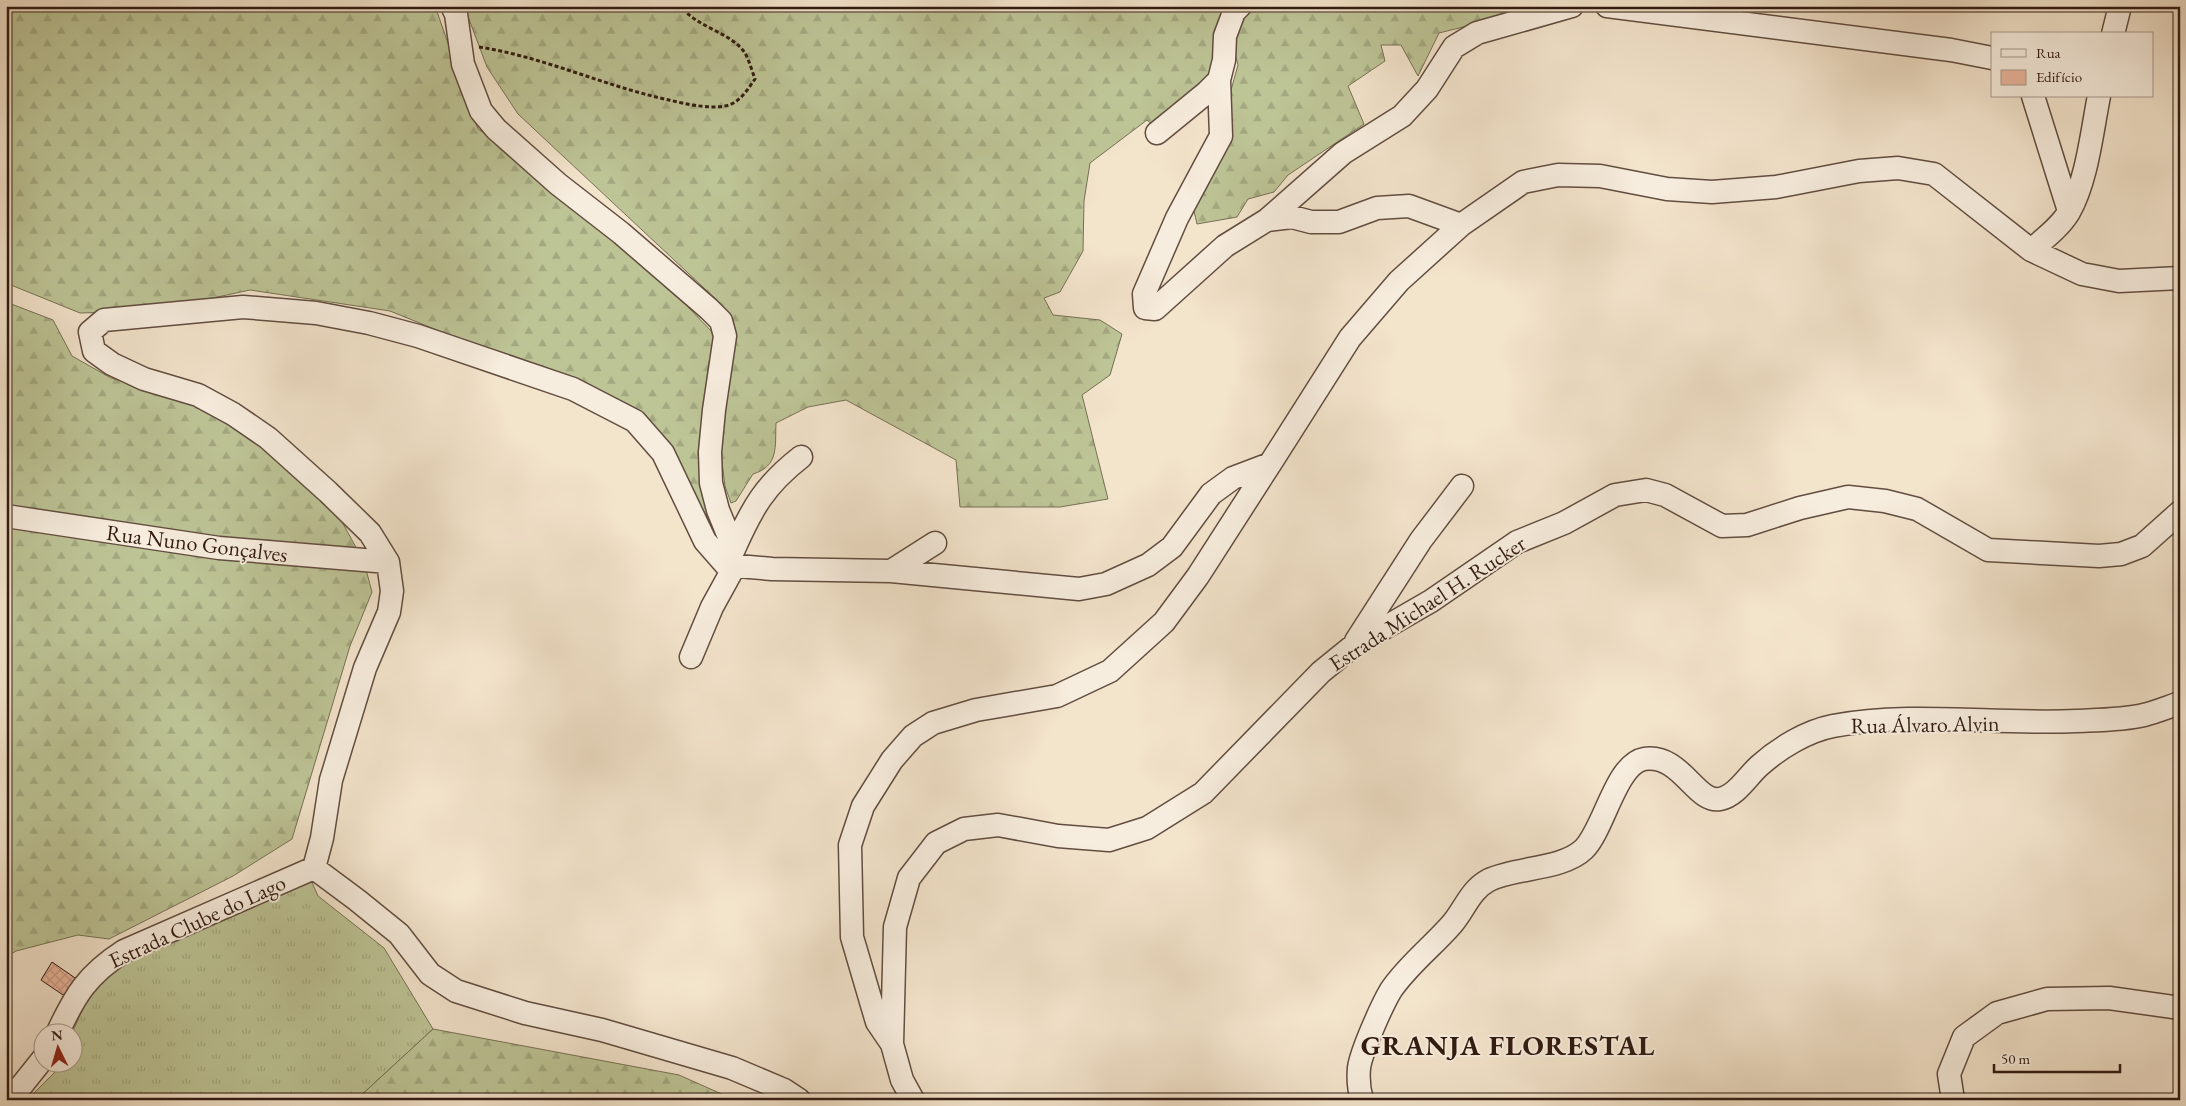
<svg xmlns="http://www.w3.org/2000/svg" width="2186" height="1106" viewBox="0 0 2186 1106" font-family="'EB Garamond',serif">
<defs>
<pattern id="grass-tufts" width="24" height="20" patternUnits="userSpaceOnUse" patternTransform="scale(1.25)"><rect width="24" height="20" fill="#bdc496"/><path d="M3 7l-1-3M5 7V3M7 7l1-3M15 17l-1-3M17 17v-4M19 17l1-3" fill="none" stroke="#a3a880"/></pattern>
<pattern id="forest-firs" width="22" height="20" patternUnits="userSpaceOnUse" patternTransform="scale(1.25)"><rect width="22" height="20" fill="#bdc496"/><path d="M5 1l3.5 6h-7zM16 11l3.5 6h-7z" fill="#a3a880"/></pattern>
<pattern id="building-cross-hatch" width="8" height="8" patternUnits="userSpaceOnUse" patternTransform="scale(1.25)"><rect width="8" height="8" fill="#ebb69d"/><path d="M0 0l8 8M0 8l8-8" fill="none" stroke="#ca9c86"/></pattern>
</defs>
<rect width="100%" height="100%" fill="#f3e4cc"/>
<filter id="stains"><feTurbulence type="fractalNoise" baseFrequency=".004" numOctaves="4"/><feColorMatrix values="0 0 0 0 .2 0 0 0 0 .09 0 0 0 0 .02 0 0 0 .5 -.17"/></filter>
<radialGradient id="worn" r=".72"><stop offset=".6" stop-color="#630" stop-opacity="0"/><stop offset="1" stop-color="#630" stop-opacity=".3"/></radialGradient>
<path fill="url(#grass-tufts)" stroke="#777054" d="M309,876L318,896L384,948L433,1029L356,1100H27L56,1071L59,1064H72V1033L89,995L123,956Z"/>
<path fill="url(#forest-firs)" stroke="#777054" d="M6,6H435L478,129L511,151L686,305L717,337L709,362L698,454L709,520L644,414L390,311L250,290L152,311L80,313L6,283Z
M464,6H1230L1214,32L1224,62L1166,137L1147,120L1090,163L1084,201L1083,251L1060,292L1044,298L1053,315L1100,320L1122,334L1110,375L1082,395L1108,499L1060,507H960L956,460L846,400L808,407L776,423C775,447 779,466 753,474L736,501L731,503L725,486L717,422L734,328L719,302L518,114L487,67Z
M1251,6H1539V8L1439,33L1418,76L1401,45H1381L1385,61L1348,86L1364,124L1288,175L1274,192L1248,199L1237,217L1197,224L1194,211L1209,169L1238,65L1229,29Z
M6,302L53,320L72,356L111,378L192,401L233,423L335,509L364,562L372,592L350,646L292,839L233,876L109,939L78,935L16,951L6,957Z
M433,1029L679,1075L735,1100H356Z"/>
<path fill="url(#building-cross-hatch)" stroke="#311b11" d="M52,962L78,980L66,997L41,980Z"/>
<g fill="none" stroke-linecap="round" stroke-linejoin="round">
<defs>
<path id="minor" d="M452,6L456,14L463,64L481,111L496,129L558,184L621,233L709,309L721,321L725,336L714,410L710,452L711,483L718,510L734,549L726,565L705,541L663,453L635,421L573,389L418,336L369,323L316,313L243,307L104,320L90,332L94,351L112,364L144,379L198,395L233,414L268,438L328,492L370,533L388,562L392,591L389,612L365,668L331,780L322,838L314,868L357,900L399,934L430,974L456,991L525,1013L602,1030L732,1068L784,1090L799,1100
M1240,6L1234,12L1225,36L1224,60L1219,80L1221,136L1177,218L1144,294L1145,308L1155,309L1225,246L1267,220L1292,217L1311,222H1339L1377,208L1409,206L1461,225
M1607,6L1951,50L1992,58
M2113,34L2120,6
M2033,96L2069,211
M1157,133L1206,93L1219,80
M1267,220L1343,153L1402,116L1427,89L1454,47L1477,33L1572,6
M2031,250C2044,239 2060,227 2069,212C2087,181 2092,131 2099,96
M6,516L219,548L388,562
M734,549C752,508 765,485 801,457
M726,565L772,569L891,571L1079,589L1106,584L1148,565L1172,547L1211,494L1233,478L1270,464L1350,338L1399,281L1461,225L1523,182L1558,175L1600,176L1667,189L1712,192L1776,187L1859,171L1898,168L1934,174L2031,250L2082,274L2119,281L2180,278
M891,571L935,543
M1356,641L1421,540L1462,486
M691,657L712,607L734,567
M57,1034C75,995 87,975 124,951L314,868
M892,1044L877,1022L852,937L850,845L863,806L892,760L913,736L933,723L976,710L1057,696L1110,671L1164,622L1198,576L1270,464
M10,1100L42,1060
M913,1100L902,1080L892,1044L895,927L909,878L936,843L964,829L998,825L1058,836L1109,840L1147,828L1203,793L1321,672L1353,646L1431,601L1517,542L1564,523L1615,495L1646,490L1665,495L1722,526L1747,525L1800,508L1848,497L1885,501L1917,509L1988,550L2099,556L2121,554L2142,546L2180,512
M1362,1100C1359,1090 1358,1079 1359,1068C1361,1052 1382,1005 1391,990C1408,965 1433,946 1452,924C1465,909 1470,890 1489,880C1516,867 1562,870 1584,849C1604,829 1616,764 1644,759C1681,753 1696,804 1720,799C1736,796 1747,777 1759,766C1779,748 1807,731 1833,726C1913,711 1996,725 2076,721C2098,720 2123,720 2144,715C2156,712 2168,707 2180,703
M1953,1100L1949,1074L1964,1037L1997,1013L2047,999L2109,998L2180,1008"/>
</defs>
<use href="#minor" stroke="#624d40" stroke-width="25"/>
<path stroke="#311b11" stroke-width="3" stroke-dasharray="4 2.5" stroke-linecap="butt" d="M479,47C544,57 604,86 669,100C686,104 707,109 725,106C739,104 748,89 755,79C752,71 749,60 745,53C731,32 695,27 681,6"/>
<use href="#minor" stroke="#f7edde" stroke-width="22"/>
</g>
<g text-anchor="middle" stroke-width="4" stroke-linejoin="round" paint-order="stroke">
<g font-size="22" fill="#311b11" stroke="#f7edde">
<text transform="translate(197 543) rotate(7)" y="8">Rua Nuno Gonçalves</text>
<text transform="translate(1427 603) rotate(-33)" y="8">Estrada Michael H. Rucker</text>
<text transform="translate(1925 724) rotate(-1)" y="8">Rua Álvaro Alvin</text>
<text transform="translate(197 921) rotate(-25)" y="8">Estrada Clube do Lago</text>
</g>
<g font-size="28" font-weight="bold" letter-spacing="1" fill="#311b11" stroke="#f7edde">
<text x="1508" y="1055">GRANJA FLORESTAL</text>
</g>
</g>
<rect width="2186" height="1106" fill="none" stroke="#f3e4cc" stroke-width="25"/>
<rect x="8" y="8" width="2171" height="1091" fill="none" stroke="#311b11" stroke-width="2.5"/>
<rect x="12" y="12" width="2161" height="1081" fill="none" stroke="#311b11"/>
<rect x="1991" y="32" width="162" height="65" fill="#f7edde" stroke="#a8998c"/>
<rect x="2001" y="49" width="25" height="8" fill="#f7edde" stroke="#a8998c"/>
<text x="2036" y="58" font-size="15" fill="#311b11">Rua</text>
<rect x="2001" y="70" width="25" height="15" fill="#ebb69d" stroke="#a8998c"/>
<text x="2036" y="82" font-size="15" fill="#311b11">Edifício</text>
<g transform="translate(58 1048) rotate(355)"><circle r="24" fill="#f7edde" stroke="#a8998c"/>
<path d="M0-4L9 19L0 12L-9 19Z" fill="#8f2418"/>
<text y="-8" font-size="14" font-weight="bold" text-anchor="middle" fill="#311b11">N</text>
</g>
<path d="M1994 1064v8h126v-8" fill="none" stroke="#311b11" stroke-width="2.5"/>
<text x="2001" y="1064" font-size="15" fill="#311b11" stroke="#f7edde" stroke-width="4" paint-order="stroke">50 m</text>
<rect width="100%" height="100%" filter="url(#stains)"/>
<rect width="100%" height="100%" fill="url(#worn)"/>
</svg>
